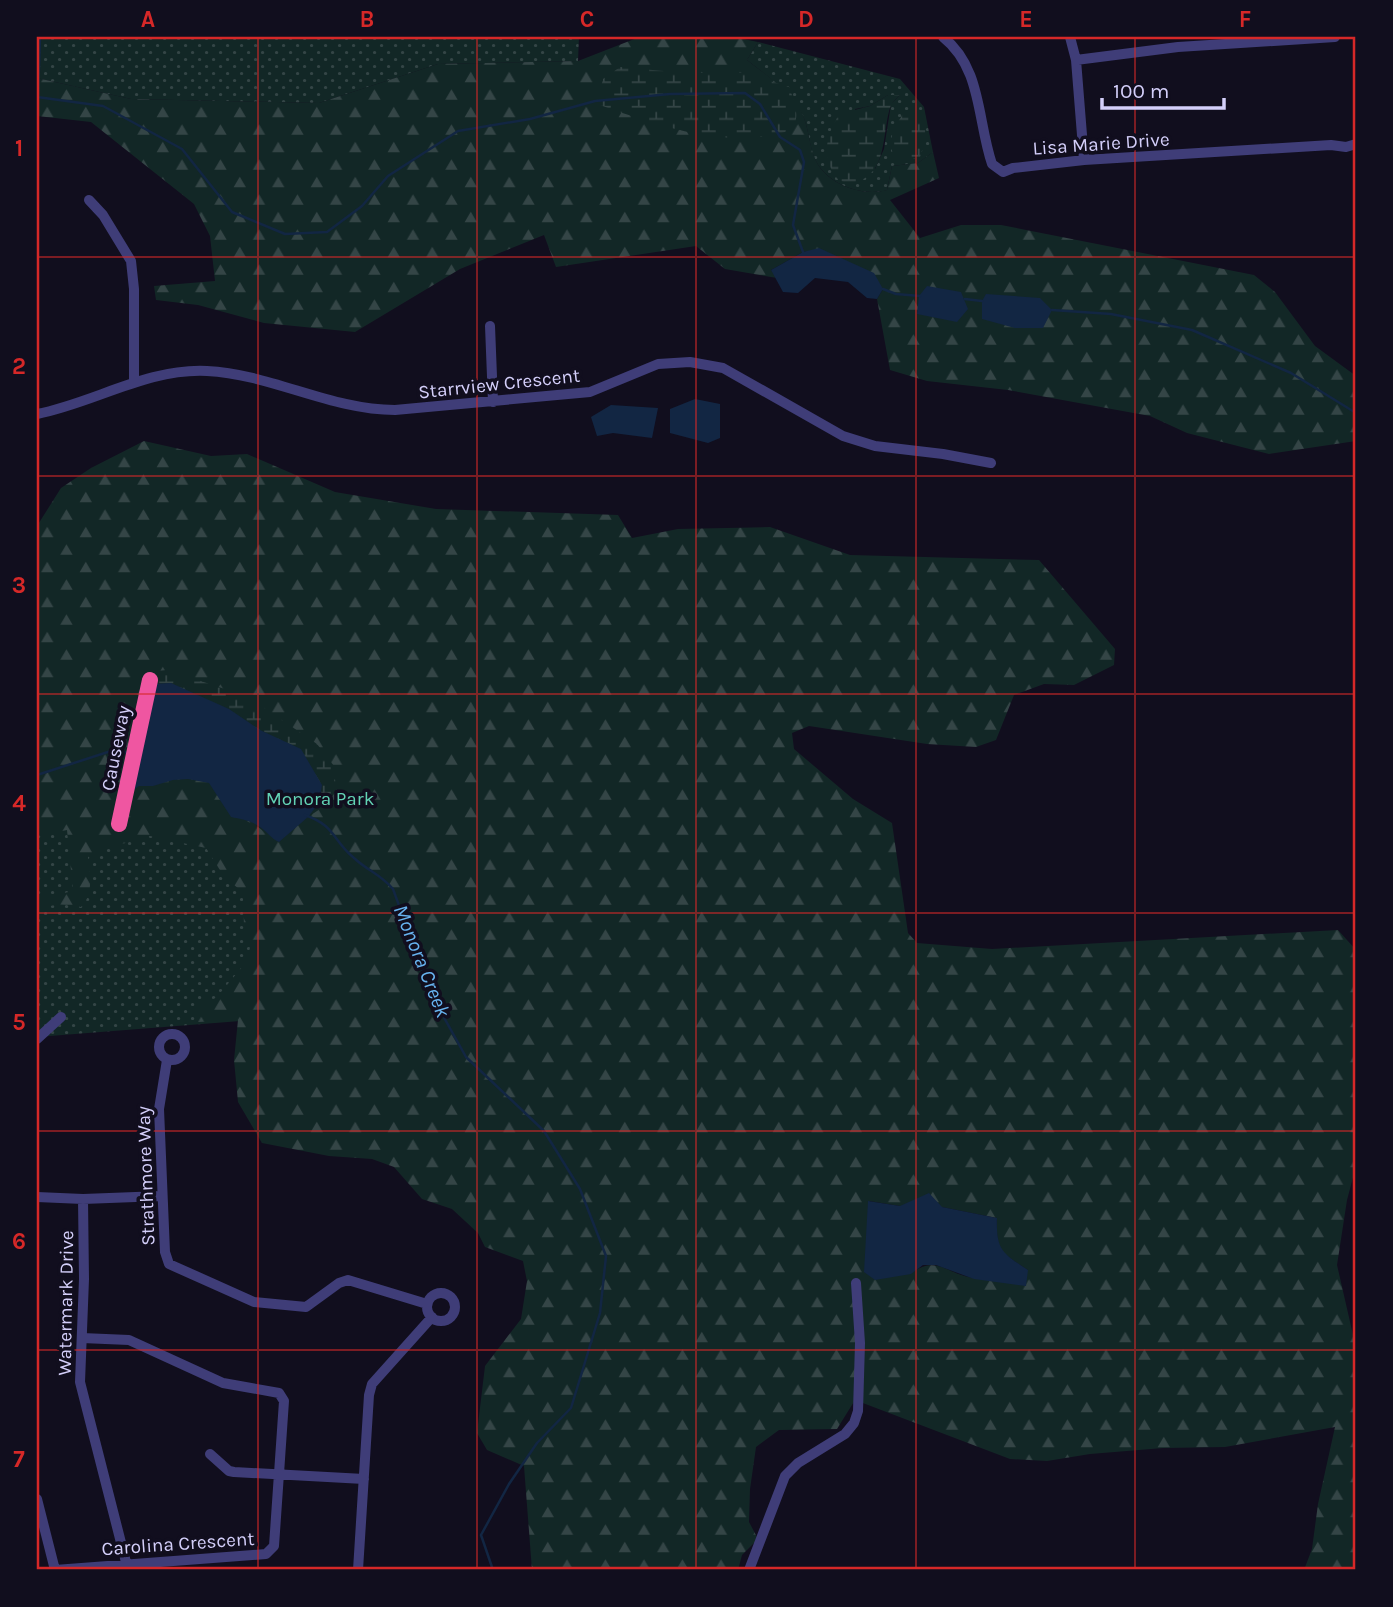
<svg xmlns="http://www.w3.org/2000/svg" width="1393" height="1607" viewBox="0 0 1393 1607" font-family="Karla,sans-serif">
<defs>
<pattern id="grass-dots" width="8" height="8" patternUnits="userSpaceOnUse" patternTransform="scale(1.75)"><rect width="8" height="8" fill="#122726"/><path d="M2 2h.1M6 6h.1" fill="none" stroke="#344546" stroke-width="1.8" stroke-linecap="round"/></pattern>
<pattern id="forest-firs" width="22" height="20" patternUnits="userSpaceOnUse" patternTransform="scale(1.75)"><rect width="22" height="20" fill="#122726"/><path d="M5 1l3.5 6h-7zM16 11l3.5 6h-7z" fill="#344546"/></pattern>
<pattern id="wetland-marsh" width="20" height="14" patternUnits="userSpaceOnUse" patternTransform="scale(1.75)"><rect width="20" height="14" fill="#122726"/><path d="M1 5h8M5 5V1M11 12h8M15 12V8" fill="none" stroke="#344546"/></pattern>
</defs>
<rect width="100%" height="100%" fill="#110e1e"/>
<path fill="url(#grass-dots)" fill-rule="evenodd" d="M37,37H579L578,61L438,64L319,103L131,99L37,78Z
M758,42L900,79L924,107L933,152L918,163L892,166L887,190C863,197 830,185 817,163C808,148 810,127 801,112C788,90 766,75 747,60ZM888,95H900L891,104L884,149L875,169L855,109L870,106Z
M37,606L543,997L37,1037Z"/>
<path fill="url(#forest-firs)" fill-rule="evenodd" d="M637,38L743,39L758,42L747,60C766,75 791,91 802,113C809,128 809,146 816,161C828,185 863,197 887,190L892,166L918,163L933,152L939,178L890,200L920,238L961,225H1001L1254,275L1275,292L1315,346L1356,376V441L1269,454L1187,433L1150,416L1008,390L927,381L890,370L877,299L883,289L815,250L803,252L771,270L777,278L725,269L696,246L556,267L544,235L460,269L355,332L264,323L198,305L156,300L154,286L215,281L210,236L194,204L91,122L37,116V78L131,99L319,103L438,64L578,61Z
M144,441L211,456L247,454L335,492L436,509L618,515L632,538L678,529L770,527L850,555L1039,560L1115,649L1114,665L1074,685L1044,684L1014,695L996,740L976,747L927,744L809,726L792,733L794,749L853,799L892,823L908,933L917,943L992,949L1338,930L1356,950V1166L1347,1200L1337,1265L1356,1348V1570H1304L1312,1549L1318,1504L1335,1427L1225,1447L1163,1448L1090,1454L1047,1461L1010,1459L855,1400L837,1429L779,1430L756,1447L750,1489L749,1522L758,1539L742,1555L738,1570H532L524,1466L487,1450L477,1433L485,1366L521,1319L527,1281L523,1261L485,1247L478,1233L452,1209L422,1199L394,1167L372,1159L329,1156L262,1143L238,1102L234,1060L238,1020L198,1022L196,1005L216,998L248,960L250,947L244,927L243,892L225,878L206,848L150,836L108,848L88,857C90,873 94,895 81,907C64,904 53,903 37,910V899L73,891L67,830L37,836V526L61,488L91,468ZM300,749L308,817L297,824L287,836L269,838C259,824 248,821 231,817L210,783C198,780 186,778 174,780C162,782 152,786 139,786ZM869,1201L900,1206L942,1207L997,1218C996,1253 1001,1252 1028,1270C1014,1272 986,1280 973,1278C946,1274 937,1254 910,1274Z"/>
<path fill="url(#wetland-marsh)" d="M620,67L685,73H745L789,87C793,98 802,119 791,128C786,133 778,134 771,135C713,146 651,123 597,104L603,79Z
M888,95H900C896,99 892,102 890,108C882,132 888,175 855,182C850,183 844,183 839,180C835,177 832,171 830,166C823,145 829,133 839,114L870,106Z
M912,112L921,115L926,121L924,144L920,157L909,160L896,159C885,144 894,126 904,113Z
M167,670L231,691L260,705L317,744L334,766L336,791L326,805L308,817L319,803L322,785L300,749L260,730L229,709L171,683L153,684L157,671Z"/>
<path fill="#122643" d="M819,248L874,273L883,289L877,299L867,298L848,282L815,278L798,293L783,292L771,270L803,252Z
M927,286L961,292L968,309L957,322L917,314L919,296Z
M986,294L1040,298L1052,310L1043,328H1015L982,319V301Z
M695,399L720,404V438L708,443L670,433V409Z
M611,405L658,408L652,438L613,433L597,436L591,417Z
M171,683L229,709L260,730L301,749L322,785L319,803L308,817L279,842C270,838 268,832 260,827C252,821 241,819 231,817L209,783L188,779L173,780L153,786H139L132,791L153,684Z
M929,1193L942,1207L997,1218C996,1251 1003,1253 1028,1270L1026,1286L974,1279L936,1265H923L911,1274L875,1280L864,1272L868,1201L900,1206Z"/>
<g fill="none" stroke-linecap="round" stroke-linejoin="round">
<path stroke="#122643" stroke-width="2.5" d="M38,96L40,37
M37,97L103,106L182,149L232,212L285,234L327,232L362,206L388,176L458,131L530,119L595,101L670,94L745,93L760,104L780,137L800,150L804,162L793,225L803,252
M883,289L896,294L920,296
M965,299L982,301
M1052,310L1111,314L1192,330L1291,373L1356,413
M37,775L114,750L129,753
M305,815C336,826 332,840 354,858C368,871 380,874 393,889L432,996L466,1057L544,1131L580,1189L606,1256L600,1313L571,1408L537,1443L509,1484L481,1535L493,1570"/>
<path stroke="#3f3d78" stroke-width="10" d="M943,37C982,68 977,120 992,164L1003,172L1013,168L1084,160L1331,145L1346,147L1356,144
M1070,37L1076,60L1084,160
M1076,60L1178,47L1335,37
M89,200L103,215L131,261L134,289V382
M490,326L493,402
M37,414C94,403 147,368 207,371C271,374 331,410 395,410L590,392L658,364L690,362L723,368L843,436L875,446L943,454L991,463
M159 1047a13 13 0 1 1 26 0a13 13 0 1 1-26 0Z
M37,1039L61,1017
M167,1060L159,1109L165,1252L169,1264L254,1302L306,1307L339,1283L348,1280L427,1304
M37,1197L83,1199L162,1196
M83,1199L84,1279L80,1382L128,1570
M427 1307a14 14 0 1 1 28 0a14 14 0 1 1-28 0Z
M210,1454L229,1471L234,1472L364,1479
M37,1499L55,1570
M55,1570L266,1554L274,1546L284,1401L279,1393L223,1383L129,1340L82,1338
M358,1570L369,1395L372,1384L432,1317
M749,1570L785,1476L798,1463L845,1434L854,1423L858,1411L860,1343L856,1283"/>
<path stroke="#ef56a1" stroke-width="16" d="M119,824L150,680"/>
</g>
<path fill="none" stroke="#d62828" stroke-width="2" stroke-opacity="0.55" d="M258,37V1570M477,37V1570M696,37V1570M916,37V1570M1135,37V1570M37,257H1356M37,476H1356M37,694H1356M37,913H1356M37,1131H1356M37,1350H1356"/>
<g text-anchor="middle" stroke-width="7" stroke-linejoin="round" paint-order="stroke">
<g font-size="19" fill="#d4cffa" stroke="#110e1e">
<text transform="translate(1101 143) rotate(-4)" y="7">Lisa Marie Drive</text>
<text transform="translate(499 383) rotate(-6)" y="7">Starrview Crescent</text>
<text transform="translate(115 748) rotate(-79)" y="7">Causeway</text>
<text transform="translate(145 1176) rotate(-92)" y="7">Strathmore Way</text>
<text transform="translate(65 1303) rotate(-89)" y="7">Watermark Drive</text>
<text transform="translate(178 1543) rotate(-4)" y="7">Carolina Crescent</text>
</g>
<g font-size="19" fill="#63d3b5" stroke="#110e1e">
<text x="320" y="805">Monora Park</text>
</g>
<g font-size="21" font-style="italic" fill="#67b3f0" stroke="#110e1e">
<text transform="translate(422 961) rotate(68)" y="7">Monora Creek</text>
</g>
</g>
<rect width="1393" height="1607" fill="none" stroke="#110e1e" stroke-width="77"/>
<path d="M1102 98v10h122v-10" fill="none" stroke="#d4cffa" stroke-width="3.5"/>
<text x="1113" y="98" font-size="21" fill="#d4cffa" stroke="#110e1e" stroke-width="5" paint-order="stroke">100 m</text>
<rect x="38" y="38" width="1316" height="1530" fill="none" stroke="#d62828" stroke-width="2.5"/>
<g font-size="23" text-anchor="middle" font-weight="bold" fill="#d62828">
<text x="148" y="27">A</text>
<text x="367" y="27">B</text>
<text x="587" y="27">C</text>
<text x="806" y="27">D</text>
<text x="1026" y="27">E</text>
<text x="1245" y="27">F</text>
<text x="19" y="156">1</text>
<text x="19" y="374">2</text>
<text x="19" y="593">3</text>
<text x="19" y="811">4</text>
<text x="19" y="1030">5</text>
<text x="19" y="1249">6</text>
<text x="19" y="1467">7</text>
</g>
</svg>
